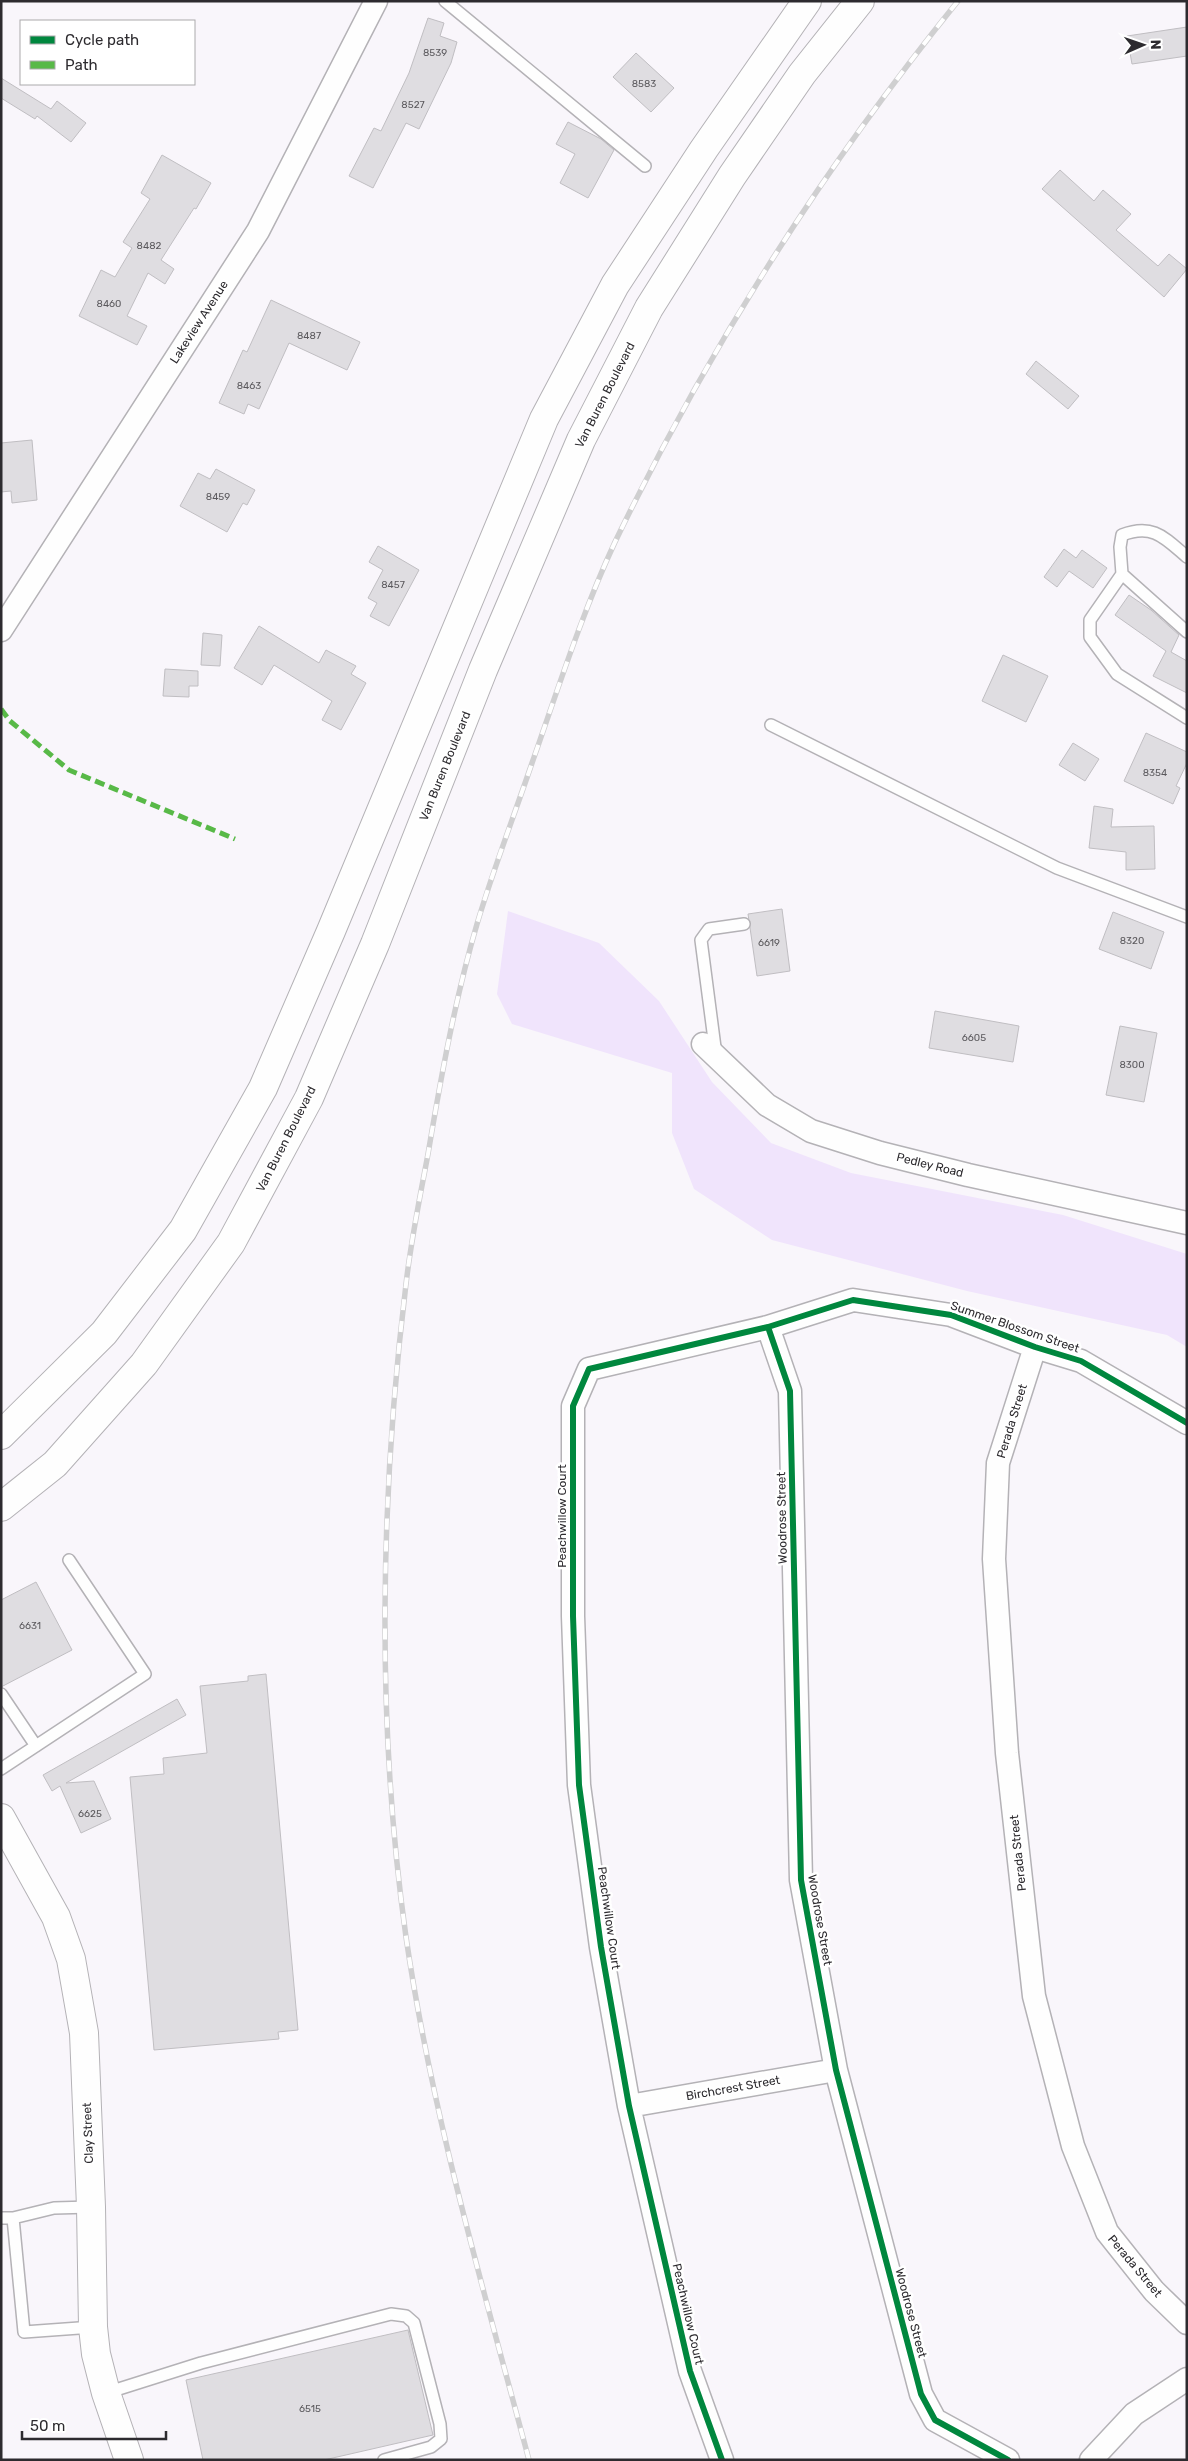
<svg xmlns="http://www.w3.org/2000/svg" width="1188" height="2461" viewBox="0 0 1188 2461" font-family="Rubik,sans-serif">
<rect width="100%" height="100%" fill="#f9f6fb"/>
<path fill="#f0e4fc" d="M508,911L599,943L659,1001L712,1082L771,1143L851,1173L1063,1215L1187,1254V1347L1167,1335L967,1291L772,1240L694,1189L672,1133V1073L512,1024L497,994Z"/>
<path fill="#dfdde1" stroke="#c0bec2" d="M428,18L444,23L440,36L457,42L451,63L419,129L406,123L373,188L349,176L374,128L381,131L409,73Z
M1187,27V56L1132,64L1127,36Z
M636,53L674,88L651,112L613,77Z
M1,78L51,109L57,101L86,123L71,142L37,116L35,119L1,98Z
M568,122L601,139L614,150L588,198L560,183L575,154L556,144Z
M162,155L211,183L196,209L194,208L161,260L174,269L165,284L148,273L127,316L147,326L137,345L79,316L101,270L115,277L132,248L123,242L150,199L141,193Z
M1060,170L1094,201L1103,190L1131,214L1116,230L1158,266L1169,254L1187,269L1164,297L1042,189Z
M271,300L360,342L347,370L289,343L259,409L248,404L244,414L219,403L243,350L247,352Z
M1036,361L1079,396L1068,409L1026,374Z
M32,440L37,500L12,503L11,491L1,492V443Z
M216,469L255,490L247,505L243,503L227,532L180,506L198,473L210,479Z
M378,546L419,570L389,626L370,616L377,603L368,598L383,570L369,562Z
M1064,549L1076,558L1082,550L1107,568L1093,588L1069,571L1057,587L1044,577Z
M1129,595L1151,610L1179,635L1171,652L1187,661V693L1153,676L1166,651L1115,615Z
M259,626L319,663L326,650L356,666L351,674L366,683L341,730L322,720L332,701L274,665L262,685L234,668Z
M203,633L222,635L220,666L201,665Z
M1003,655L1048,676L1026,722L982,701Z
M165,669L198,671V686H189V697L163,696Z
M1146,733L1187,752V763L1176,786L1180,788L1173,804L1124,781Z
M1073,743L1099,759L1085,781L1059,765Z
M1094,806L1113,809L1111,827L1154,826L1155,869L1126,870V852L1089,848Z
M782,909L790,971L757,976L748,914Z
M1113,912L1164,932L1151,969L1099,949Z
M935,1011L1019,1026L1013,1062L929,1048Z
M1120,1026L1157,1033L1144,1102L1106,1095Z
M36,1582L72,1650L1,1687V1600Z
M266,1674L298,2030L278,2032L279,2039L154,2050L130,1777L164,1774L163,1758L207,1753L200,1686L248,1681V1676Z
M177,1699L186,1715L66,1783L94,1781L111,1819L81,1833L60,1786L52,1791L43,1775Z
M408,2330L433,2435L324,2460H203L186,2380Z"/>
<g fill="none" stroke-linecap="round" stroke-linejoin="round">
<defs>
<path id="service" d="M445,1L645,166
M1122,574L1120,547L1122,535C1153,523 1165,538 1187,557
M1187,632L1122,574L1090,620V637L1117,674L1187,718
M771,725L1057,868L1187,917
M716,1055L701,940L709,929L744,924
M1,1694L36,1746
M1,1769L145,1674L69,1560
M1,2218H13L54,2208L91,2207
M13,2218L24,2332L93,2327
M106,2393L201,2363L391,2314L406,2316L414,2323L440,2424L441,2439L431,2447L384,2460"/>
<path id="minor" d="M1,630L258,231L376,1
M703,1044L767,1105L811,1131L880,1153L968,1175L1187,1223
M768,1327L790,1391L801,1880L836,2070L921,2394L935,2420L1008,2460
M1035,1347L998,1463L994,1559L1007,1753L1034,1996L1073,2146L1107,2232L1154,2291L1187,2323
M629,2106L836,2070
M722,2460L690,2371L629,2106L601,1947L579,1785L573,1616V1406L589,1369L768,1327L853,1300L951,1315L1035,1347L1081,1361L1187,1423
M1091,2460L1134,2414L1187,2379"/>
<path id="secondary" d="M1,1818L56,1917L71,1959L84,2033L91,2207L93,2327L96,2354L106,2393L129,2460"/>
<path id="primary" d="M1,1435L104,1333L183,1230L263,1088L331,931L544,419L615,285L704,149L807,1
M1,1507L55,1464L144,1364L231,1243L309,1098L375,944L483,670L581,440L649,308L732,176L802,74L860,1"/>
</defs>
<use href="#service" stroke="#b4b2b6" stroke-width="14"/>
<use href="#minor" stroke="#b4b2b6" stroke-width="25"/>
<use href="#secondary" stroke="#b4b2b6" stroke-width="30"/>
<use href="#primary" stroke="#b4b2b6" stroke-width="30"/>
<use href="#service" stroke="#fefefe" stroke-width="11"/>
<use href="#minor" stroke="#fefefe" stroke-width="22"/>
<use href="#secondary" stroke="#fefefe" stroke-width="28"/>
<use href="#primary" stroke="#fefefe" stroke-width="28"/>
<defs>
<path id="rail" d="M529,2460C483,2287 432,2115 406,1937C376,1724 380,1497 406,1284C411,1240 420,1197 428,1154C441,1077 455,999 477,924C493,870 514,816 532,763C558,689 582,613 615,542C708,349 823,168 958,1"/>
</defs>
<use href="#rail" stroke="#cfcfd0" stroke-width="5.5"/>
<use href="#rail" stroke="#fff" stroke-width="4" stroke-dasharray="11" stroke-linecap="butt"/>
<path stroke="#58b947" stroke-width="5" stroke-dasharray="10 5" stroke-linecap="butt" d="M1,709L10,721L69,770L235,839"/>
<defs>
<path id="cycleway" d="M768,1327L790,1391L801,1880L836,2070L921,2394L935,2420L1008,2460
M722,2460L690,2371L629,2106L601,1947L579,1785L573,1616V1406L589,1369L768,1327L853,1300L951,1315L1035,1347L1081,1361L1187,1423"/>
</defs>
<use href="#cycleway" stroke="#fff" stroke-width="9"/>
<use href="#cycleway" stroke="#00873e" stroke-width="6"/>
</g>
<g text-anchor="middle" stroke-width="5" stroke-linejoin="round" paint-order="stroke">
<g font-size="10" fill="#5b595d">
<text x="435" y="56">8539</text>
<text x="644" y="87">8583</text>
<text x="413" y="108">8527</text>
<text x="149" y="249">8482</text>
<text x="109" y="307">8460</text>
<text x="309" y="339">8487</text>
<text x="249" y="389">8463</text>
<text x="218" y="500">8459</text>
<text x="393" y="588">8457</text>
<text x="1155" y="776">8354</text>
<text x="1132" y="944">8320</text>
<text x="769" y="946">6619</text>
<text x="974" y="1041">6605</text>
<text x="1132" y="1068">8300</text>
<text x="30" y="1629">6631</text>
<text x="90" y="1817">6625</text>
<text x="310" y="2412">6515</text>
</g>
<g font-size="12" fill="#2d2b2f" stroke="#fff">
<text transform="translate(199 322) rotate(-57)" y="4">Lakeview Avenue</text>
<text transform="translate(605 395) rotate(-63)" y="4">Van Buren Boulevard</text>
<text transform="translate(445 766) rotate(-68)" y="4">Van Buren Boulevard</text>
<text transform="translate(286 1139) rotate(-63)" y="4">Van Buren Boulevard</text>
<text transform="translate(930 1165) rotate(14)" y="4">Pedley Road</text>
<text transform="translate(1015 1327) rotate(19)" y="4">Summer Blossom Street</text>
<text transform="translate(1012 1421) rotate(-73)" y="4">Perada Street</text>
<text transform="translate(562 1516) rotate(-90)" y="4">Peachwillow Court</text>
<text transform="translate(782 1518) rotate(-91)" y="4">Woodrose Street</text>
<text transform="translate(1018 1853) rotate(-96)" y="4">Perada Street</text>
<text transform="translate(609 1918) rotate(82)" y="4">Peachwillow Court</text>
<text transform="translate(820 1920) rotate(80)" y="4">Woodrose Street</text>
<text transform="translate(733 2088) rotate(-10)" y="4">Birchcrest Street</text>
<text transform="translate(88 2133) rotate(-92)" y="4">Clay Street</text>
<text transform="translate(1135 2266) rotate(50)" y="4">Perada Street</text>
<text transform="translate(911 2313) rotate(75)" y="4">Woodrose Street</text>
<text transform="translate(688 2314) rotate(77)" y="4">Peachwillow Court</text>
</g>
</g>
<rect width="1188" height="2461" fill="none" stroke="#2d2b2f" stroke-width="5"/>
<rect x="20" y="20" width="175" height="65" fill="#ffffff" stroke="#abaaac"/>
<rect x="30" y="36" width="25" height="8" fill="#00873e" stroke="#abaaac"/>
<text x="65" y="45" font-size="15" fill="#2d2b2f">Cycle path</text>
<rect x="30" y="61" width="25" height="8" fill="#58b947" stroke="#abaaac"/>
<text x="65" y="70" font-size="15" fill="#2d2b2f">Path</text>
<g transform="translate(1143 45) rotate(88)" stroke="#ffffff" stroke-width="4" paint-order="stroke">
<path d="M0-4L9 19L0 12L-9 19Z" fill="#2d2b2f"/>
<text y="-8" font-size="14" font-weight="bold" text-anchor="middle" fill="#2d2b2f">N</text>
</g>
<path d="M22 2431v8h144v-8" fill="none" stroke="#2d2b2f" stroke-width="2.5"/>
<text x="30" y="2431" font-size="15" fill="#2d2b2f" stroke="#ffffff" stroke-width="4" paint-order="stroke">50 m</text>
</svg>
